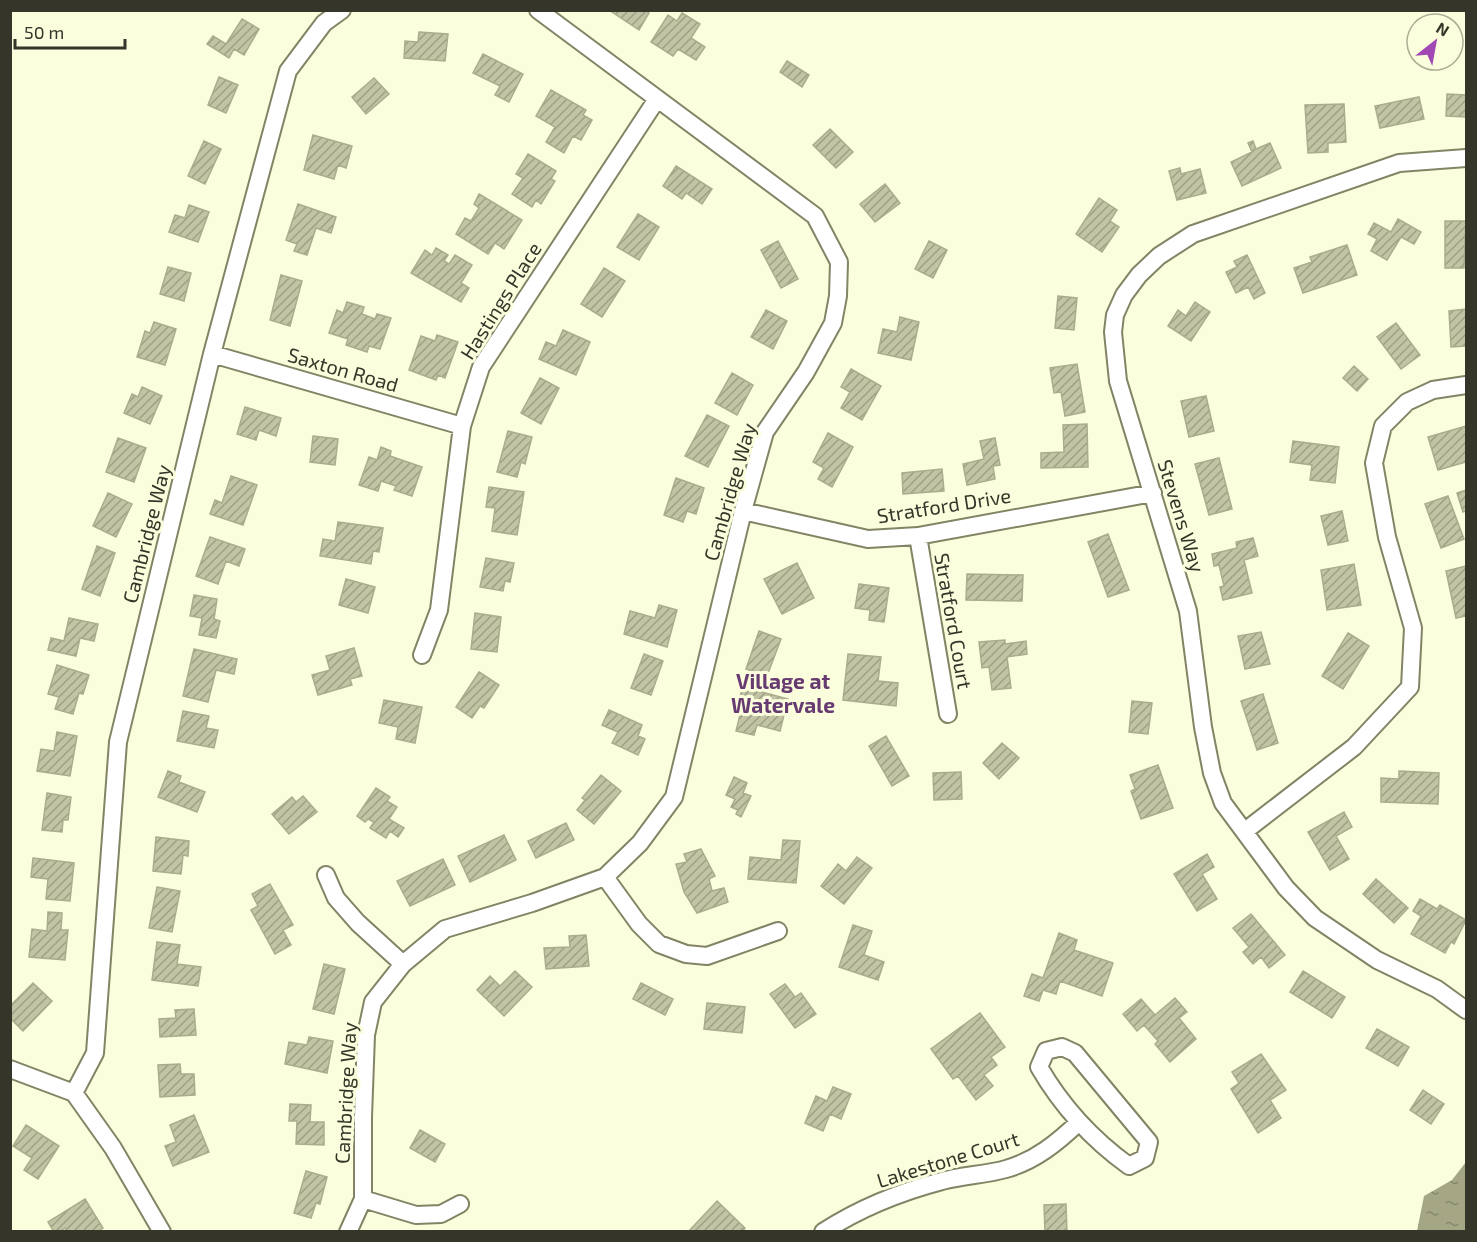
<svg xmlns="http://www.w3.org/2000/svg" width="1477" height="1242" viewBox="0 0 1477 1242" font-family="'Exo 2',sans-serif">
<defs>
<pattern id="water-ripples" width="26" height="14" patternUnits="userSpaceOnUse" patternTransform="scale(1.5)"><rect width="26" height="14" fill="#a4a684"/><path d="M2 4q2-2 4 0t4 0M15 11q2-2 4 0t4 0" fill="none" stroke="#86886c"/></pattern>
<pattern id="building-hatch" width="6" height="6" patternUnits="userSpaceOnUse" patternTransform="scale(1.5)"><rect width="6" height="6" fill="#c2c4a4"/><path d="M-1 1l2-2M0 6l6-6M5 7l2-2" fill="none" stroke="#9ea086"/></pattern>
</defs>
<rect width="100%" height="100%" fill="#fbfedc"/>
<path fill="url(#water-ripples)" d="M1466,1162V1231H1417L1424,1196L1452,1180Z"/>
<path fill="url(#building-hatch)" stroke="#aaac8c" stroke-width="1.5" d="M609,10H645L649,13L639,30Z
M682,13L700,24L691,38L705,47L696,60L678,49L673,56L651,42L668,15L677,21Z
M242,19L259,29L244,55L234,49L229,58L207,44L213,36L226,44Z
M419,32L448,34L445,61L404,58L405,41L418,42Z
M483,54L523,74L509,102L495,95L500,86L473,73Z
M787,61L809,75L802,87L780,72Z
M219,77L238,85L226,113L208,105Z
M374,78L389,94L366,114L352,97Z
M551,90L586,110L583,115L592,120L581,140L573,136L564,153L546,142L555,127L536,116Z
M1447,94L1466,95V117L1446,116Z
M1419,97L1424,119L1380,128L1375,106Z
M1344,104L1346,142L1328,143V152L1308,153L1305,105Z
M830,129L853,152L836,168L813,145Z
M313,135L352,146L346,168L338,165L334,179L304,170Z
M204,141L221,149L205,184L188,176Z
M1253,141L1256,149L1270,143L1281,168L1242,186L1231,162L1252,152L1248,143Z
M528,154L556,171L551,179L555,181L541,204L536,200L532,207L512,194L523,178L516,174Z
M676,166L712,189L702,204L686,193L682,199L663,186Z
M1180,168L1181,174L1200,169L1206,193L1177,200L1169,171Z
M885,184L900,203L875,222L860,204Z
M479,194L522,220L504,249L495,243L488,254L456,234L465,218L471,221L479,208L474,204Z
M1099,198L1117,210L1110,221L1119,227L1102,252L1076,234Z
M298,204L336,217L331,233L316,228L307,255L294,251L297,244L286,240Z
M189,205L209,212L198,242L169,232L175,215L185,218Z
M638,214L659,227L639,260L617,247Z
M1398,219L1421,232L1414,244L1401,237L1387,260L1371,251L1377,239L1368,234L1374,223L1391,232Z
M1445,221H1466L1464,268H1445Z
M778,241L798,279L781,288L761,250Z
M929,241L947,250L933,278L915,269Z
M1347,245L1357,275L1303,293L1294,268L1312,262L1310,257Z
M436,248L448,255L444,261L449,264L455,255L472,265L461,283L469,288L461,302L411,273L425,250L432,255Z
M1247,255L1265,293L1254,299L1248,287L1236,293L1226,272L1237,267L1234,261Z
M168,267L191,273L184,301L160,294Z
M604,268L625,281L602,317L581,304Z
M281,275L302,281L290,326L270,320Z
M1058,296L1077,298L1074,330L1055,328Z
M347,302L364,307L362,314L375,319L377,314L391,318L380,349L369,346L367,352L346,345L348,339L329,333L337,310L343,313Z
M1195,302L1210,312L1191,341L1168,326L1178,310L1186,316Z
M1466,309V346L1451,347L1449,311Z
M766,310L787,321L773,349L751,337Z
M900,317L919,322L911,360L878,353L883,329L897,332Z
M154,322L176,329L165,365L137,357L145,331L150,333Z
M1396,323L1420,355L1401,369L1377,337Z
M563,330L590,342L576,375L539,359L546,342L556,346Z
M437,335L458,342L445,378L438,375L436,380L409,370L421,336L435,341Z
M1077,364L1085,412L1065,416L1061,392L1054,393L1050,368Z
M1354,366L1368,379L1357,391L1343,378Z
M851,369L881,386L862,420L841,408L850,392L841,387Z
M732,373L753,385L737,415L715,403Z
M540,378L559,388L541,424L521,413Z
M142,387L162,396L150,424L124,413L132,394L138,397Z
M1206,396L1214,431L1189,437L1181,401Z
M245,407L281,418L276,436L259,430L256,440L237,434Z
M707,415L729,426L708,467L685,456Z
M1087,424L1088,467L1041,468V453L1064,452L1063,425Z
M1466,426V462L1438,470L1428,437Z
M508,431L532,437L525,464L521,462L517,477L497,472Z
M828,433L853,447L832,487L818,479L824,468L813,462Z
M313,436L338,439L335,465L310,462Z
M118,438L146,448L134,482L106,472Z
M995,438L1000,465L993,466L995,479L967,485L963,464L984,459L980,441Z
M1293,441L1339,447L1335,483L1310,480L1312,465L1290,462Z
M381,447L391,451L390,456L422,467L412,496L394,490L396,486L381,481L378,491L359,485L369,457L377,460Z
M1219,458L1232,509L1209,515L1195,464Z
M942,469L944,491L903,494L902,473Z
M231,476L257,485L243,525L210,514L215,500L222,503Z
M676,478L704,488L696,514L687,511L683,522L664,515Z
M489,487L524,492L517,535L492,531L495,508L486,507Z
M1466,490V511L1463,512L1457,493Z
M108,493L132,504L116,537L93,526Z
M1448,496L1464,539L1441,548L1425,504Z
M1342,511L1348,541L1328,545L1321,516Z
M338,522L383,528L379,552L373,551L371,564L320,556L323,539L335,541Z
M1108,534L1129,590L1108,597L1088,542Z
M210,537L245,549L239,566L226,561L218,584L196,576Z
M1253,538L1258,556L1244,560L1252,593L1223,600L1220,587L1224,586L1219,565L1214,566L1212,554L1237,548L1236,542Z
M97,546L115,553L100,596L82,589Z
M486,558L514,563L510,582L505,581L503,591L480,587Z
M797,563L814,598L782,614L764,579Z
M1354,564L1361,605L1327,610L1321,570Z
M1466,566V616L1456,618L1446,571Z
M967,574L1023,575L1022,601L966,600Z
M346,579L375,587L368,613L339,605Z
M859,584L889,588L884,622L869,620L870,610L855,608Z
M194,595L217,599L214,619L220,621L216,638L199,635L202,618L190,616Z
M659,605L677,610L667,647L624,634L630,611L655,618Z
M475,613L501,617L497,652L471,649Z
M69,618L98,624L94,641L80,638L76,656L48,650L51,638L64,641Z
M759,631L781,639L767,676L746,669Z
M1261,632L1270,664L1245,669L1238,636Z
M1348,633L1369,646L1343,689L1322,676Z
M1005,640V644L1026,641L1027,654L1007,657L1011,688L992,690L989,667L982,668L979,642Z
M354,648L362,676L350,679L352,685L318,695L312,675L330,670L326,656Z
M194,649L237,659L234,674L216,670L208,702L183,696Z
M644,654L663,661L651,695L631,688Z
M848,654L881,657L878,681L898,683L896,706L843,700Z
M57,665L89,675L83,694L79,693L73,714L55,709L59,697L48,694Z
M479,672L499,685L484,708L480,706L472,718L456,707Z
M743,687L788,699L780,731L757,725L754,735L736,731L742,707L737,706Z
M1263,694L1278,743L1257,750L1241,701Z
M384,700L422,707L415,743L396,739L398,727L379,723Z
M1132,701L1152,703L1148,734L1129,732Z
M609,710L642,725L638,736L645,739L638,755L612,743L618,732L602,725Z
M183,711L209,716L206,728L218,730L214,748L177,741Z
M57,732L77,736L70,776L37,771L41,749L54,751Z
M886,736L909,776L892,786L869,746Z
M1002,743L1019,758L999,779L983,763Z
M1158,765L1173,808L1141,819L1131,791L1135,789L1130,775Z
M168,771L181,776L179,782L205,792L197,812L158,797Z
M1399,771L1439,773L1438,804L1381,802V778L1399,779Z
M961,772L962,799L934,800L933,773Z
M601,775L621,791L594,824L577,810L585,800L582,798Z
M734,777L747,783L743,793L751,796L741,817L736,814L738,810L731,807L735,799L726,795Z
M376,788L390,797L387,801L397,807L389,819L404,828L398,837L390,831L386,838L370,828L374,822L368,819L365,822L357,816Z
M47,793L71,797L68,820H63L62,832L42,830Z
M303,796L317,812L289,834L272,814L292,797L296,802Z
M1344,812L1352,827L1336,836L1349,859L1330,870L1308,832Z
M566,823L574,840L536,858L528,841Z
M504,835L516,860L470,882L458,856Z
M156,837L189,841L188,856L183,855L181,874L153,871Z
M783,840L800,841L796,883L748,879L750,857L781,860Z
M701,849L715,876L709,879L712,891L724,888L728,902L697,913L684,892L676,864L687,862L684,854Z
M1207,854L1214,867L1202,874L1217,899L1197,911L1174,874Z
M857,857L872,868L844,904L821,886L838,864L846,871Z
M33,858L74,863L70,901L46,899L48,879L31,877Z
M443,859L455,885L410,906L397,881Z
M1376,879L1408,908L1394,923L1363,894Z
M270,884L293,925L283,930L291,945L275,954L251,910L258,906L252,894Z
M157,887L180,891L172,932L149,928Z
M1420,899L1437,909L1440,905L1466,920L1454,944L1451,942L1445,953L1411,934L1421,916L1413,911Z
M48,912L62,913L61,930H68L65,960L29,957L32,929L47,931Z
M1251,914L1285,955L1269,968L1261,957L1253,964L1243,952L1249,947L1233,928Z
M853,925L872,931L864,955L884,962L878,980L839,967Z
M1059,933L1077,940L1074,950L1113,963L1102,996L1060,981L1056,994L1043,990L1039,1001L1024,996L1032,974L1043,978Z
M586,935L589,966L546,969L544,948L570,947L569,936Z
M157,942L180,945L177,964L201,967L198,986L152,980Z
M324,964L345,969L334,1014L313,1009Z
M515,971L532,987L504,1016L477,990L490,976L500,986Z
M1303,971L1345,997L1332,1018L1290,992Z
M33,983L52,1001L23,1031L10,1018V1006Z
M641,983L673,999L665,1015L633,999Z
M785,984L795,997L801,993L816,1014L795,1028L770,994Z
M1175,998L1187,1012L1179,1018L1196,1039L1170,1062L1155,1044L1158,1041L1144,1025L1137,1031L1123,1014L1141,999L1155,1015Z
M707,1003L745,1007L742,1033L704,1029Z
M194,1009L196,1035L160,1037L159,1019L176,1018L175,1010Z
M980,1013L1005,1047L991,1057L997,1065L984,1075L993,1086L976,1100L958,1076L953,1079L931,1049Z
M1377,1029L1409,1047L1398,1066L1366,1048Z
M309,1037L333,1041L327,1073L285,1064L289,1042L307,1045Z
M1261,1054L1286,1090L1270,1100L1281,1118L1258,1133L1231,1089L1239,1083L1232,1072Z
M180,1064L181,1074H194L195,1095L160,1097L158,1065Z
M833,1087L851,1094L841,1119L830,1114L823,1131L805,1123L816,1096L827,1101Z
M1423,1090L1444,1104L1431,1124L1410,1110Z
M290,1104L311,1105L310,1122H324V1145L296,1144L297,1121H289Z
M194,1115L209,1152L173,1166L165,1146L176,1142L170,1125Z
M26,1125L59,1146L38,1179L24,1170L32,1158L13,1146Z
M420,1130L445,1144L435,1162L410,1148Z
M306,1171L327,1177L320,1204L316,1203L311,1218L294,1213Z
M85,1199L103,1228L97,1232H67L65,1228L59,1232H54L48,1222Z
M717,1201L745,1228L742,1232H688Z
M1066,1204L1067,1232H1045L1044,1205Z"/>
<g fill="none" stroke-linecap="round" stroke-linejoin="round">
<defs>
<path id="street" d="M1466,158L1399,163L1193,234L1159,256L1139,275L1124,295L1115,315L1113,332L1118,381L1188,611L1203,727L1212,773L1223,803L1286,888L1315,918L1377,960L1437,989L1466,1010
M212,354L462,426
M743,511L868,539L918,536L1153,493
M918,536L948,714
M422,655L439,610L462,426L481,367L657,99
M1245,831L1354,747L1410,687L1413,628L1387,537L1374,463L1383,426L1407,402L1433,390L1466,385
M326,875L336,898L358,923L403,964
M605,877L639,924L659,944L686,954L707,956L778,931
M1062,1047L1075,1053L1149,1142L1145,1158L1129,1166C1093,1140 1061,1105 1039,1067L1046,1051Z
M10,1069L74,1093L113,1148L162,1232
M74,1093L95,1053L118,742L212,354L288,71L324,23L342,10
M363,1199L416,1215L441,1214L460,1204
M348,1232L363,1199V1117L366,1035L373,1002L403,964L445,929L532,903L605,877L640,843L674,797L743,511L765,432L806,372L833,323L838,296L839,262L815,216L538,10
M823,1232C860,1208 900,1192 942,1181C963,1175 985,1175 1006,1169C1035,1161 1058,1142 1079,1122"/>
</defs>
<use href="#street" stroke="#828465" stroke-width="20"/>
<use href="#street" stroke="#fff" stroke-width="16"/>
</g>
<g text-anchor="middle" stroke-width="6" stroke-linejoin="round" paint-order="stroke">
<g font-size="20" fill="#353629" stroke="#fbfedc">
<text transform="translate(501 301) rotate(-58)" y="7">Hastings Place</text>
<text transform="translate(343 370) rotate(16)" y="7">Saxton Road</text>
<text transform="translate(730 492) rotate(-74)" y="7">Cambridge Way</text>
<text transform="translate(944 506) rotate(-9)" y="7">Stratford Drive</text>
<text transform="translate(1181 516) rotate(73)" y="7">Stevens Way</text>
<text transform="translate(147 534) rotate(-76)" y="7">Cambridge Way</text>
<text transform="translate(953 621) rotate(80)" y="7">Stratford Court</text>
<text transform="translate(346 1093) rotate(-87)" y="7">Cambridge Way</text>
<text transform="translate(948 1160) rotate(-17)" y="7">Lakestone Court</text>
</g>
<g font-size="21" font-weight="bold" fill="#673b71" stroke="#fbfedc">
<text x="783" y="689">Village at<tspan x="783" dy="24">Watervale</tspan></text>
</g>
</g>
<rect width="1477" height="1242" fill="none" stroke="#353629" stroke-width="24"/>
<g transform="translate(1435 42) rotate(31)"><circle r="28" fill="#fbfedc" stroke="#acae94" stroke-width="1.5"/>
<path d="M0-4.5L10 22L0 15L-10 22Z" fill="#a248b4"/>
<text y="-9" font-size="16" font-weight="bold" text-anchor="middle" fill="#353629">N</text>
</g>
<path d="M15 39v9h110v-9" fill="none" stroke="#353629" stroke-width="3"/>
<text x="24" y="39" font-size="18" fill="#353629" stroke="#fbfedc" stroke-width="4.5" paint-order="stroke">50 m</text>
</svg>
